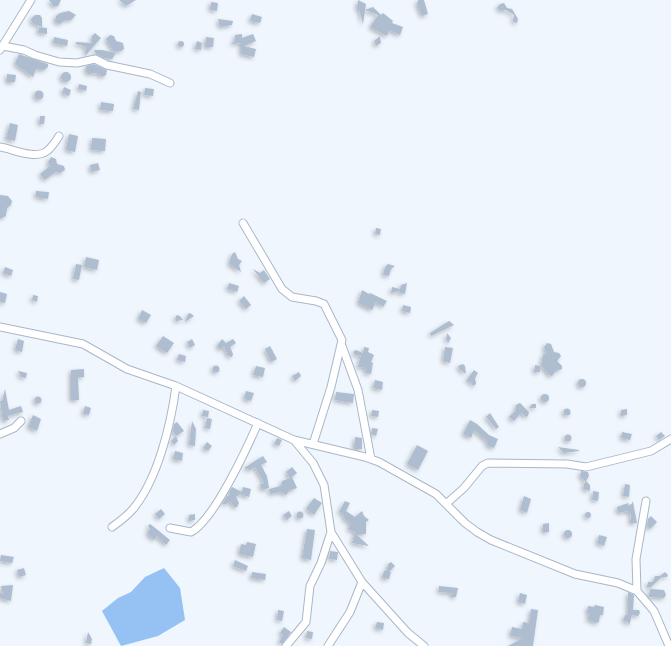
<svg xmlns="http://www.w3.org/2000/svg" width="671" height="646" viewBox="0 0 671 646" font-family="'Fira Sans Condensed',sans-serif">
<defs>
<filter id="shadow"><feDropShadow dx="-2" dy="2" stdDeviation="2" flood-color="#0004"/></filter>
</defs>
<rect width="100%" height="100%" fill="#f0f6fe"/>
<path fill="#96c1f3" d="M164,568L180,588L185,620L158,636L121,646L102,611L118,598L131,592L145,577Z"/>
<path fill="#aebdcf" filter="url(#shadow)" d="M49,0H61L58,6H53Z
M119,0H136L126,6Z
M358,0L366,4L363,24L359,9H357Z
M418,0H424L428,14L422,16L417,4Z
M211,2L218,3L217,11L210,10Z
M504,3L507,8L512,9L518,19L517,23L513,22L514,15L506,10L501,11L497,8L500,4Z
M373,7L381,15L383,13L393,21L392,23L403,27L400,35L389,30L387,36L370,27L378,15L365,10Z
M69,11L76,15L71,20H65L60,24L55,22L56,16L60,13Z
M252,14L262,17L260,23L250,21Z
M35,15H40L42,18V27L32,23L31,19Z
M218,19L233,21L232,25L220,27Z
M39,27L47,28V34L38,33Z
M95,33L101,38L85,56L86,47L76,44V42L92,43V36Z
M242,34V38L253,34L256,41L244,46L256,49L254,57L241,54V43L230,44L235,41V35Z
M110,35L114,36L116,41L123,43L124,49L121,51L114,52L106,39Z
M380,36L381,43L376,46L374,41Z
M54,37L68,40L67,46L53,43Z
M206,37L214,38L213,47H205Z
M178 44a3 3 0 1 1 6 0a3 3 0 1 1-6 0Z
M197,41L202,43L201,50L195,49Z
M94,50H102L116,53L112,59L104,58L96,54Z
M19,54L48,64V67L44,70L36,69L33,77L15,64Z
M94,64L107,70L106,75L102,77L97,73L88,74L86,71V66Z
M61 77a5 5 0 1 1 10 0a5 5 0 1 1-10 0Z
M7,74L16,75L15,82H7Z
M79,84L87,86L86,91L78,89Z
M64,87L71,90L69,96L62,93Z
M145,88L154,89L153,96L144,95Z
M34.5 95a4.5 4.5 0 1 1 9 0a4.5 4.5 0 1 1-9 0Z
M138,91L141,92L139,110L133,109Z
M101,102L114,104L113,111L100,110Z
M40,116H45L44,124H39Z
M10,123L18,125L15,141L6,139Z
M69,134L78,136L75,152L66,150Z
M92,138L106,139L105,151L91,150Z
M51,157L56,159L57,164L64,166L65,170L60,173L56,172L45,180L40,174L50,166L48,162Z
M98,163L100,170L91,172L90,165Z
M36,191L49,192L48,199L36,197Z
M0,195L8,196L12,201L11,205L7,208L6,216L0,219Z
M376,228L381,229L380,235L375,234Z
M235,252L238,259L242,261L239,265L241,272L229,264L232,254Z
M86,257L99,260L97,270L84,267Z
M76,264L82,265L79,280L73,279Z
M388,264L395,266L391,269L389,276L383,275L385,267Z
M5,267L13,270L11,276L3,273Z
M253,269L260,273L264,270L270,279L264,283Z
M229,283L239,286L237,292L227,289Z
M407,283L405,294L399,293L400,291L391,293L392,287L400,289L401,285Z
M362,290L369,294L370,293L387,301L383,307L376,302L372,310L358,303Z
M0,292L7,294L5,303L0,302Z
M33,295L38,296L37,302L32,300Z
M244,296L251,305L246,309L239,301Z
M403,305L411,307L410,313L402,311Z
M142,310L151,315L146,323L138,319Z
M190,313L194,316L185,322L188,314Z
M177,315L180,316L183,320L176,321L175,318Z
M449,321L454,325L431,336L430,333Z
M447,333L451,338L448,343L446,339Z
M163,336L174,343L167,353L156,346Z
M18,339L24,341L22,352L15,350Z
M192,339L195,345L190,348L187,342Z
M222,339L226,343L233,339L236,343L230,347L233,354L232,357L228,356L224,346L221,350L217,346Z
M547,343L551,344L554,352L559,353L561,356L557,361L562,366V369L556,371L552,376L549,375L541,365L543,355L546,353L544,347Z
M270,346L277,359L271,362L265,349Z
M364,347L369,348L368,352L374,355L371,362L373,363L371,374L365,373L366,368L358,367L361,355H355L353,352L356,350L363,353Z
M445,347L453,348L450,363L443,361Z
M179,354L186,356L185,362L177,360Z
M463,364L465,366L466,374L459,369L458,366Z
M535,365L540,366V372H534Z
M212.5 369a3.5 3.5 0 1 1 7 0a3.5 3.5 0 1 1-7 0Z
M256,366L265,368L263,377L253,375Z
M84,369V377H78L79,400H71V370Z
M474,370L478,373L475,378L476,384L473,386L470,381H466Z
M18,371L27,373L26,378L21,377Z
M299,372L301,376L295,381L292,376Z
M578 383a4 4 0 1 1 8 0a4 4 0 1 1-8 0Z
M375,380L383,382L382,390L373,388Z
M5,389L9,410L21,406L23,412L8,416L9,420L3,421L0,401H2Z
M246,391L254,393L251,401L244,399Z
M336,392L354,394L353,403L335,400Z
M541 398a4 4 0 1 1 8 0a4 4 0 1 1-8 0Z
M34.5 400a3.5 3.5 0 1 1 7 0a3.5 3.5 0 1 1-7 0Z
M520,403L529,412L528,416L526,417L521,413L514,421L509,417L516,410V405Z
M532,404H536V408H529Z
M85,406L91,408L89,415L83,414Z
M563.5 412a3.5 3.5 0 1 1 7 0a3.5 3.5 0 1 1-7 0Z
M627,409V415L621,416V410Z
M203,410L209,411L208,417L202,416Z
M372,410L379,411L378,417L371,416Z
M490,413L499,427L496,429L486,417Z
M33,415L41,419L37,431L28,427Z
M207,418L212,419L210,429L205,428Z
M470,420L477,424L489,435L498,439L494,448L486,445L488,442L474,430L471,438L463,434Z
M192,421L196,429L195,446L189,445Z
M177,422L184,431L176,436L178,441L174,445L171,441L176,436L173,431L174,424Z
M372,428L378,429L376,436L371,434Z
M622,432L632,434L630,440L621,438Z
M661,432L665,436L659,440L656,436Z
M564.5 438a3.5 3.5 0 1 1 7 0a3.5 3.5 0 1 1-7 0Z
M355,437L362,438V449H354Z
M277,438L282,440L279,446L274,444Z
M207,442L212,446L208,451L203,448Z
M417,445L428,451L418,470L407,464Z
M558,447L579,450V451L564,453Z
M175,451L183,453L182,461L173,459Z
M263,456L267,462L261,465L267,476L269,488L262,490L260,484L264,483L255,467L250,470L244,468Z
M292,467L297,473L292,477L297,488L289,491L286,495L281,492L270,494L269,489L281,486L282,481L290,478L286,472Z
M581,471L588,472L589,476L586,481L590,485V491L583,489L585,481L580,476Z
M625,484L630,485L629,497L623,496Z
M232,487L242,492L243,487L251,489L249,497L240,494L236,497L239,503L237,507H234L230,501L226,504H222L227,496L230,495L229,492Z
M593,491L599,492L598,501L592,500Z
M524,496L531,499L527,513L520,510Z
M314,498L322,503L314,515L306,509Z
M345,501L350,503L346,511L355,517L362,511L364,516L369,520L366,522V534H356L369,546L352,543L355,532L348,529L351,523L345,520L343,514L339,512Z
M632,502H633L637,523H630L631,514H629L628,511L618,513L617,507L628,503V505L632,504Z
M161,509L165,514L159,519L155,514Z
M289,511L292,516L287,520L283,515Z
M296.5 515a3.5 3.5 0 1 1 7 0a3.5 3.5 0 1 1-7 0Z
M585 515a3 3 0 1 1 6 0a3 3 0 1 1-6 0Z
M195,514V520L189,521V515Z
M651,516L657,522L650,529L647,526L648,519Z
M549,523V532H543V524Z
M150,524L159,531L170,540L166,545L157,536L154,540L147,533L150,529L148,526Z
M307,529L315,530L311,560L302,558Z
M564 534a4 4 0 1 1 8 0a4 4 0 1 1-8 0Z
M599,535L607,537L604,546L597,543Z
M247,542L256,544L253,557L239,554L241,544L246,545Z
M330,551L338,552L337,560L329,559Z
M1,555L14,557L12,563L0,561Z
M235,560L248,566L246,571L233,566Z
M391,562L395,566L389,572H391L389,579L382,578L384,571H387L388,564Z
M24,568L26,575L19,577L17,570Z
M252,572L266,574L265,580L251,578Z
M665,572L668,575L667,577H662L651,587H647L648,582H653L655,576H660Z
M13,585L11,601L0,598V593L3,594L1,586Z
M439,586L458,588L456,597H451L452,593L439,592Z
M650,589L664,590L666,595L664,598L649,597Z
M628,592L634,595L633,610H639L640,613L638,616L632,615L629,626L628,622L623,621L625,615H628Z
M520,593L527,595L525,604L518,602Z
M595,605L604,607L603,615H600L599,622L596,623L587,619L590,614L587,613L588,606L594,607Z
M531,609L538,610L533,646H508L523,638L510,636L512,627L522,629L523,622L529,623Z
M278,610L284,611L282,621L277,620Z
M377,622L384,623L383,630L375,628Z
M284,627L291,632L282,644L279,642L283,635L280,633Z
M307,631L313,632L312,639L306,638Z
M88,632L92,639L91,644L86,643Z"/>
<g fill="none" stroke-linecap="round" stroke-linejoin="round">
<defs>
<path id="minor" d="M3,46L24,50L35,55L59,62L77,63L95,59L107,65L150,74L170,83
M0,50L31,0
M0,147C13,149 35,160 47,151C52,147 56,141 59,136
M243,223L282,289L292,297L316,301L324,304L342,340L331,387L313,444
M0,327L83,344L127,369L176,386L294,440L365,457L379,462L436,494L465,523L477,532L491,540L575,574L618,583L637,591L654,611L669,646
M342,346L358,390L371,459
M0,434L14,428L21,421
M447,503L464,488L482,466L488,463L567,464L586,467L651,451L671,439
M112,527C119,522 127,516 133,509C158,479 171,424 176,386
M170,528L191,532C214,520 247,448 258,423
M331,532L362,582L408,633L424,646
M637,591L636,559L646,501
M286,646L306,622L310,586L321,563L331,532L324,485L313,463L294,440
M328,646L350,612L362,582"/>
</defs>
<use href="#minor" stroke="#a8b7c8" stroke-width="9"/>
<use href="#minor" stroke="#fff" stroke-width="7"/>
</g>
</svg>
